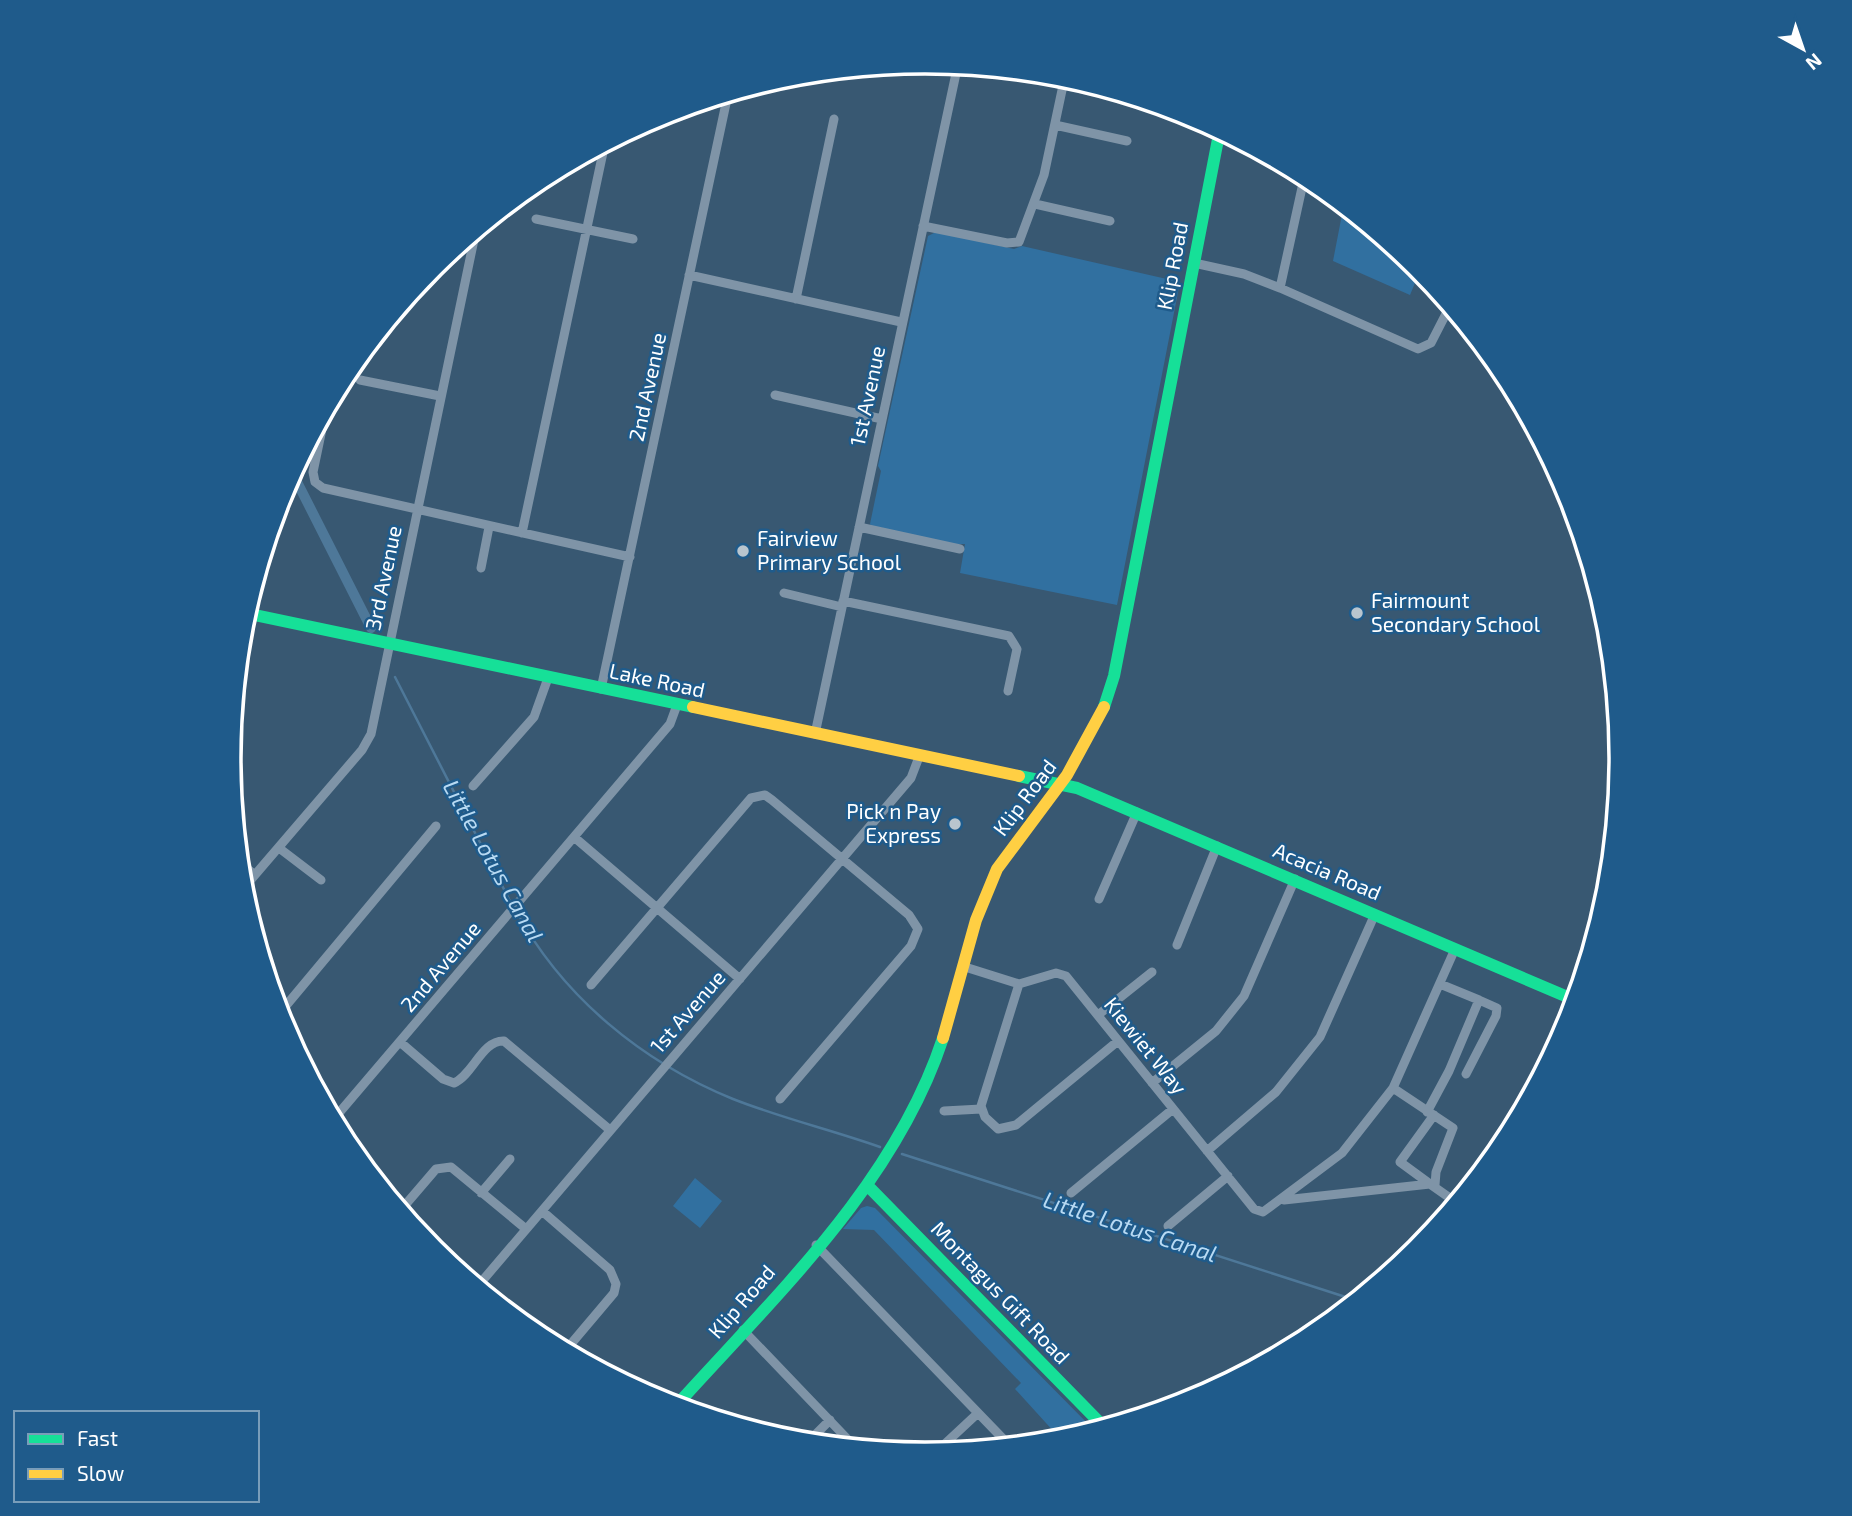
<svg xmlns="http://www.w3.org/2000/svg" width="1852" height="1516" viewBox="0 0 1852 1516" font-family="'Exo 2',sans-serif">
<rect width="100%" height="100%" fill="#385872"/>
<path fill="#3170a0" d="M1344,204L1419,266L1443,295L1415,283L1410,295L1333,261Z
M936,232L1014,249L1022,246L1180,282L1117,605L960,573L965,544H950L872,527L870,524L881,471L878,466L928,236Z
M695,1178L722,1201L700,1228L673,1206Z
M867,1206L875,1208L1095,1431L1047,1443L1056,1434L1015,1389L1021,1383L874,1230L843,1229L861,1208Z"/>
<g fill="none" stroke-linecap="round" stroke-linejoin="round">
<path stroke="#4e7899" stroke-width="2.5" d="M395,677L512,905
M516,911C563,997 642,1062 733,1099C781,1118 832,1130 880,1147
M902,1154L1358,1301"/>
<path stroke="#4e7899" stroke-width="10" d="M292,472L371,628"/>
<path stroke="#7f94a7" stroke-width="9" d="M1055,125L1127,141
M1035,204L1110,221
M536,219L633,239
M923,226L1007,243L1019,242L1044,175L1065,76
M1194,263L1244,274L1280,288L1418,349L1431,343L1451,304
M689,275L901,322
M1280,288L1305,174
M796,299L834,119
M1447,314L1465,322
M360,380L440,396
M775,395L882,419
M326,410L313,472L315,482L323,488L630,557
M859,527L960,549
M522,533L605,143
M481,568L489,527
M784,593L842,607
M843,601L1009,636L1017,649L1008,691
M601,689L728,94
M815,734L958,64
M473,786L534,717L548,678
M574,837L740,979
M279,848L321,880
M239,862L255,875
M242,890L362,750L371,734L476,230
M1099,899L1137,812
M1177,945L1217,846
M965,967L1019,984L1056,973L1066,976L1254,1209L1263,1212L1342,1153L1393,1088L1455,949
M1019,984L981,1106L985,1117L998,1129L1016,1125L1118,1041
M591,985L751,798L765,795L772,800L909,915L918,929L911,946L780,1099
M279,1014L436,826
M1098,1015L1152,972
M400,1042L443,1079L454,1083C473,1075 482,1040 504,1041L610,1130
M1466,1074L1496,1016L1497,1008L1479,1000
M1152,1083L1216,1031L1244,996L1295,879
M1393,1088L1453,1128L1436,1172L1435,1185
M1526,1106L1571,999
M944,1111L981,1109
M1427,1112L1449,1071L1479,1000L1440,984
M333,1120L670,724L677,705
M1207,1151L1276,1092L1320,1037L1375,914
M1430,1184L1400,1162L1434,1115
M481,1193L510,1159
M1071,1193L1173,1109
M1284,1200L1430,1184L1457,1203
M400,1211L436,1169L451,1167L526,1229
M542,1211L610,1270L616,1284L614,1293L565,1351
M1168,1226L1228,1176
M816,1245L1010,1446
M477,1287L911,778L919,757
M743,1330L856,1448
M807,1443L830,1420
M934,1454L978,1413"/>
<path stroke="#16e098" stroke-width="12" d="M245,613L693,707
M1104,707L1114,676L1220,129
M1019,776L1077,788L1577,1001
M867,1185L1105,1428
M675,1407C775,1296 895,1184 943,1038"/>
<path stroke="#ffcf43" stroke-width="12" d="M693,707L1019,776
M943,1038L976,920L997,869L1067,775L1104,707"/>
</g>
<g fill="#b9c5ce" stroke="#1f5b8b" stroke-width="2.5">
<circle cx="743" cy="551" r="7"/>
<circle cx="1357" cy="613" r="7"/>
<circle cx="955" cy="824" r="7"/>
</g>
<g text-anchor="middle" stroke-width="5" stroke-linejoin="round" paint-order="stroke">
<g font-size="21" fill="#fff" stroke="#1f5b8b">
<text transform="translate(1173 266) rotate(-79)" y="7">Klip Road</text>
<text transform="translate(648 387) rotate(-78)" y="7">2nd Avenue</text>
<text transform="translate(868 396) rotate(-78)" y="7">1st Avenue</text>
<text transform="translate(384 578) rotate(-78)" y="7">3rd Avenue</text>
<text transform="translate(657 681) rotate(12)" y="7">Lake Road</text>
<text transform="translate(1025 798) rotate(-53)" y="7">Klip Road</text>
<text transform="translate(1327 872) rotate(23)" y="7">Acacia Road</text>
<text transform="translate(441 967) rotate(-50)" y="7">2nd Avenue</text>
<text transform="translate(688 1012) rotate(-49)" y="7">1st Avenue</text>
<text transform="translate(1145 1046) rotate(51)" y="7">Kiewiet Way</text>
<text transform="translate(1000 1293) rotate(46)" y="7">Montagus Gift Road</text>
<text transform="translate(742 1302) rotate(-49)" y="7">Klip Road</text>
</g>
<g font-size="21" fill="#fff" stroke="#1f5b8b" text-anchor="start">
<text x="757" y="546">Fairview<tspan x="757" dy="24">Primary School</tspan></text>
<text x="1371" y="608">Fairmount<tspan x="1371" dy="24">Secondary School</tspan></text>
<text x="941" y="819" text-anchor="end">Pick n Pay<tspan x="941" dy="24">Express</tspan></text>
</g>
<g font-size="23" font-style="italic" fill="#b8daf3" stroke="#1f5b8b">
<text transform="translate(493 861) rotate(61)" y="8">Little Lotus Canal</text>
<text transform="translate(1130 1227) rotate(18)" y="8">Little Lotus Canal</text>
</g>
</g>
<path d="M0 0H1852V1516H0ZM241 758a684 684 0 1 1 1368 0a684 684 0 1 1-1368 0Z" fill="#1f5b8b" fill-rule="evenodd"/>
<path fill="none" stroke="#fff" stroke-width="3.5" d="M241 758a684 684 0 1 1 1368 0a684 684 0 1 1-1368 0Z"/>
<rect x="14" y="1411" width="245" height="91" fill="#1f5b8b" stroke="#799db9" stroke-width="2"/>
<rect x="28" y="1434" width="35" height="10" fill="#16e098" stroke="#799db9" stroke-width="2"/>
<text x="77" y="1446" font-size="21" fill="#ffffff">Fast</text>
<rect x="28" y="1469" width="35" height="10" fill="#ffcf43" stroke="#799db9" stroke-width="2"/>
<text x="77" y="1481" font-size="21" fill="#ffffff">Slow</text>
<g transform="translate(1803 49) rotate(140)" stroke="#1f5b8b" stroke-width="5" paint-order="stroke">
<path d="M0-5L12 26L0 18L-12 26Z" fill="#ffffff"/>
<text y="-10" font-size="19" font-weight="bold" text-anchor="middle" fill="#ffffff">N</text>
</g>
</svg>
